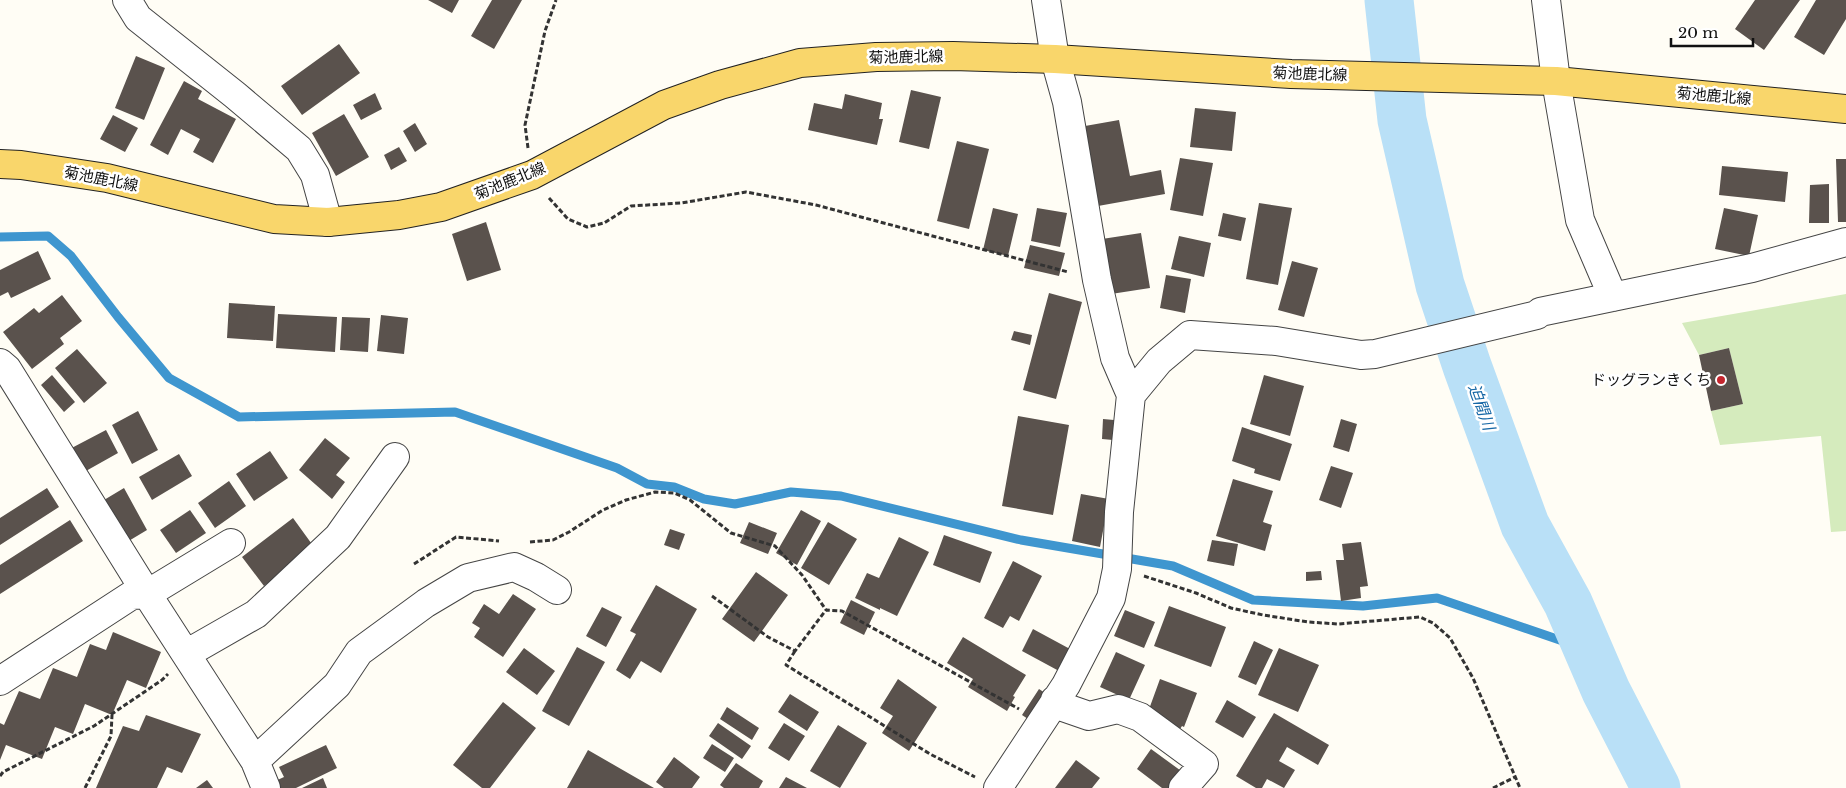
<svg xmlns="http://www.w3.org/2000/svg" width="1846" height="788" viewBox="0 0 1846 788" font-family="'Libre Baskerville','Noto Sans JP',serif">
<rect width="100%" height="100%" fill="#fffdf5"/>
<path fill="#d5ebbd" d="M1846,294V531L1831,532L1821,436L1720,445L1711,411L1743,404L1729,348L1699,355L1682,323Z"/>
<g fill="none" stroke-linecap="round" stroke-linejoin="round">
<path stroke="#3f96cf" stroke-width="9" d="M0,237L48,236L71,256L118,317L169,378L239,417L455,412L617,468L647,484L674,487L704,499L735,504L791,492L841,496L1021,540L1173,566L1253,600L1363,606L1437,598L1589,650"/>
<path stroke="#b9e0f7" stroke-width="49" d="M1389,0L1402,120L1440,285L1467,366L1525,525L1568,603L1606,691L1656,788"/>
</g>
<path fill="#5a524d" d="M428,0H459L452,13Z
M492,0H522L494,49L471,36Z
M1755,0H1800L1764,50L1735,29Z
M1816,0H1846V19L1824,55L1794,37Z
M339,44L360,73L302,115L281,86Z
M136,56L165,68L144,120L115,108Z
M184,81L202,91L198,99L236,119L213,163L193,152L200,139L181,129L168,155L150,145Z
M911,90L941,97L929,149L899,142Z
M375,93L382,109L361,120L353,105Z
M845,94L882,103L879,119H883L877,145L808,130L814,103L842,109Z
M1195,108L1236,112L1232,151L1190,147Z
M344,114L369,157L336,176L312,133Z
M113,115L138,128L125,152L100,139Z
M1119,120L1130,176L1161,170L1165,194L1098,206L1085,126Z
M415,123L427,144L415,152L403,131Z
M957,141L989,149L969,229L937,221Z
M399,147L407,161L391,170L384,155Z
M1180,158L1213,163L1203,216L1170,210Z
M1836,159H1846V222H1838Z
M1722,166L1788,172L1785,202L1719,195Z
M1829,184V223H1809L1810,185Z
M1259,203L1292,208L1278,285L1246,279Z
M993,208L1018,214L1008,256L983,250Z
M1037,208L1067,213L1060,247L1031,241Z
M1724,208L1758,215L1749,256L1715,249Z
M1223,213L1246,218L1241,241L1218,236Z
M486,222L501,270L467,281L452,234Z
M1141,233L1150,288L1111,294L1102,239Z
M1179,236L1211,243L1204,277L1171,269Z
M1030,245L1065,253L1059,276L1024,268Z
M38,251L51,279L11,298L8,292L0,296V270Z
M1292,261L1318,268L1304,317L1278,310Z
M1166,275L1191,279L1185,313L1160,308Z
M1049,293L1082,302L1056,399L1023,390Z
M62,295L82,321L60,338L64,344L32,369L3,332L34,308L39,313Z
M229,303L275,306L273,341L227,338Z
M278,314L337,317L335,352L276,348Z
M381,315L408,318L404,354L377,351Z
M342,317L370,318L368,352L340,350Z
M1014,331L1032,335L1030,345L1011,340Z
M1729,348L1743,404L1711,411L1699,355Z
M77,349L107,383L84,403L55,368Z
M52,375L75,402L64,412L41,385Z
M1264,375L1304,386L1290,436L1250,424Z
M138,411L158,450L132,464L112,425Z
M1018,416L1069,425L1053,515L1002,506Z
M1103,419L1114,420L1113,440L1102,439Z
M1341,419L1357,424L1349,452L1333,447Z
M1242,427L1292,444L1280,481L1254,473L1255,469L1232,461Z
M106,430L118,453L77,476L64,452Z
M325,438L350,458L336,475L345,482L332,499L299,470Z
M270,451L288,478L254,501L236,474Z
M179,454L192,476L152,500L139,477Z
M1331,466L1353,473L1341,508L1319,500Z
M1233,479L1273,491L1263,522L1272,525L1265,551L1216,536Z
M229,481L246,506L215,528L198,503Z
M47,488L59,507L0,545V518Z
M124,488L147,530L122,545L99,503Z
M1081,494L1109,499L1100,547L1072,541Z
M190,510L206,533L176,553L160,530Z
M801,510L821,521L797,565L776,553Z
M293,518L314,547L264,586L242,557Z
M70,520L83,541L0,594V565Z
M749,522L777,533L768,554L740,543Z
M828,522L857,539L829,585L801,568Z
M670,529L685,534L679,550L664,545Z
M944,535L992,552L980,583L933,565Z
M899,537L929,552L897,616L880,608V610L855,598L867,573L879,578Z
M1212,540L1238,544L1234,566L1207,561Z
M1361,542L1368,586L1360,587L1361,598L1341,601L1336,560H1344L1342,544Z
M1013,561L1042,576L1019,621L1010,616L1003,628L984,618Z
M1321,571L1322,580L1306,581V572Z
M756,572L788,595L754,642L722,619Z
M656,585L697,609L661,673L641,661L630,679L616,670L636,634L630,631Z
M513,594L536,609L503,657L474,637L480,628L472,623L484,604L499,614Z
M851,600L875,612L864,635L840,623Z
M1169,606L1226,627L1211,667L1154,646Z
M602,607L622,617L606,647L586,636Z
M1125,610L1155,622L1144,648L1114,636Z
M1033,629L1070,649L1059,671L1022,651Z
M113,632L161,652L146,688L127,680L112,715L85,704L73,734L55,727L42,759L6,745L0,760V723L4,725L19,691L40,699L53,668L77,677L90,644L106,650Z
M963,637L1026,675L1013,696L1015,697L1007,711L968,687L973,679L947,663Z
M1254,641L1273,650L1256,685L1238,677Z
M577,647L605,662L569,726L542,711Z
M524,648L555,671L537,695L506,672Z
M1279,648L1319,665L1298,712L1258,695Z
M1116,652L1145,665L1129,700L1100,687Z
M898,679L937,707L909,751L882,733L893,716L880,708Z
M1160,679L1197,693L1184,727L1182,726L1174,738L1148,712Z
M1039,689L1051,697L1034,723L1022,715Z
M790,694L819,712L807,731L778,712Z
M1227,700L1256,717L1243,738L1215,722Z
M503,702L536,728L490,788H482L453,765Z
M727,707L759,728L752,740L720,719Z
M1274,713L1329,745L1318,765L1287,747L1279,761L1295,770L1284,788L1267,779L1262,788H1256L1236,776Z
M146,715L201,734L182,773L167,767L157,788H96L123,726L139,731Z
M718,723L751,746L742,759L709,736Z
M784,723L805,736L789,761L768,748Z
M838,725L867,743L840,788L810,771Z
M712,744L734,758L725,772L703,758Z
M326,745L337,768L296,788H273L271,783L284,777L279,767Z
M1151,749L1199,784L1196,788H1162L1137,769Z
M588,750L654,788H567Z
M674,757L700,777L692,788H664L656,782Z
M1076,760L1100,778L1092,788H1055Z
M736,763L763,781L759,788H724L720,785Z
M786,777L807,788H779Z
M323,778L327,788H302Z
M207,780L213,788H196Z"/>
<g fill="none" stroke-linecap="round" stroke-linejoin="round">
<defs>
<path id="minor" d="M127,0L138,18L235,95L299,149L315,175L328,222
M1546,0L1556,81L1580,220L1613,297
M0,363L7,369L147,594L255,761L266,788
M1131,395L1159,361L1190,335L1276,341L1361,355L1375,354L1537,315L1540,312L1752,268L1846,242
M186,654L256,614L338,537L395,457
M0,681L132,595L147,594L231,543
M1055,700L1063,707L1089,716L1118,709L1140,717L1204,764L1183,788
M255,761L337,685L359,652L426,603L468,578L514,567L536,577L557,590
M998,788L1066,685L1111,598L1117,569L1119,512L1131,395L1115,358L1097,280L1067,102L1055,59L1046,0"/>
<path id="major" d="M0,164L21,165L107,178L274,219L328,222L399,215L441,207L532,175L664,105L720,85L800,63L876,57L953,56L1055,59L1291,74L1556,81L1846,109"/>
</defs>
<use href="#minor" stroke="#444" stroke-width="30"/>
<use href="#major" stroke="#222" stroke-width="30"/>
<path stroke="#333" stroke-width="3" stroke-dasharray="5 2.5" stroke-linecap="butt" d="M528,148L525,125L545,31L556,0
M549,198L568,219L587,227L604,223L631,206L681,203L746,192L816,205L1068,272
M530,542L553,540L569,532L603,510L626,500L655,492L674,493L690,500L731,533L775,546L802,575L826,610
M414,564L456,537L499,541
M1144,576L1196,593L1231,608L1263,615L1308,622L1338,624L1420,617L1433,623L1450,638L1473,678L1520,788
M712,596L768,637L795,651L826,610L842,611L1019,709
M795,651L786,665L930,754L975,777
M0,776L3,772L94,726L162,680L168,674
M85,788L111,736L112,715
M1493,788L1515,777"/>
<use href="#minor" stroke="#fff" stroke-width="28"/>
<use href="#major" stroke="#f9d66b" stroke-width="28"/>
</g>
<circle fill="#c4262e" stroke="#fff" stroke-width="2" cx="1721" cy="380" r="5"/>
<g text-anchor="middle" stroke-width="5" stroke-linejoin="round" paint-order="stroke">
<g font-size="15" fill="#111" stroke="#fff">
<text transform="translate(906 57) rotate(-1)" y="5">菊池鹿北線</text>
<text transform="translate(1310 74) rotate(2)" y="5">菊池鹿北線</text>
<text transform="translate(1714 96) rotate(5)" y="5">菊池鹿北線</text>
<text transform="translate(101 179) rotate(11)" y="5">菊池鹿北線</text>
<text transform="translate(510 181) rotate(-22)" y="5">菊池鹿北線</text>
</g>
<g font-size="15" fill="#111" stroke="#fff" text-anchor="end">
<text x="1711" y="385">ドッグランきくち</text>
</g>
<g font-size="16" font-style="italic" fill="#1768a6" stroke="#fff">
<text transform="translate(1482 407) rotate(70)" y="6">迫間川</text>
</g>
</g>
<path d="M1671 38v8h82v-8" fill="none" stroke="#111111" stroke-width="2.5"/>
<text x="1678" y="38" font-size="15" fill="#111111" stroke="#ffffff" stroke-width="4" paint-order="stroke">20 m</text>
</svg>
